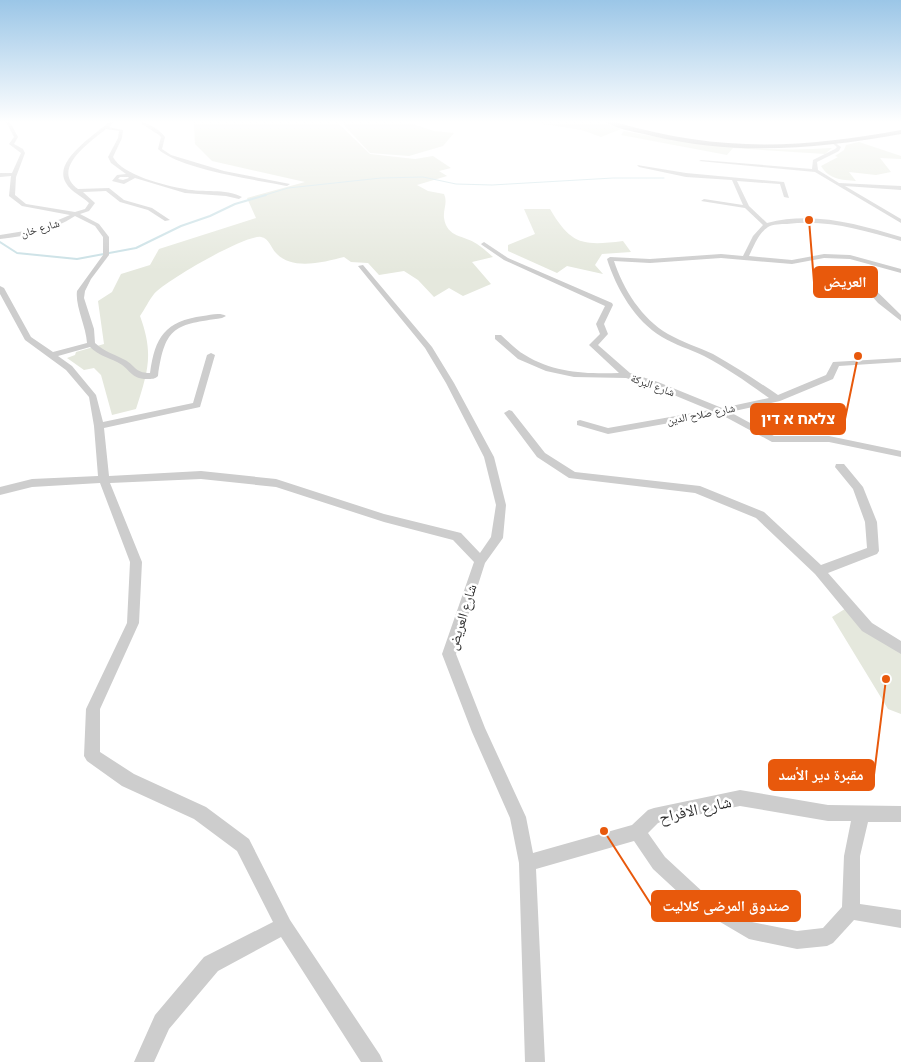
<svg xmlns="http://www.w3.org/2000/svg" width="901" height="1062" viewBox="0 0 901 1062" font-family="Roboto,'Noto Naskh Arabic','Noto Sans Hebrew',sans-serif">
<rect width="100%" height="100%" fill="#fff"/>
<path fill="#e5e8dd" d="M190,122H337L370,154L415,159L433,156L451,168L439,171L447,176L417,185L428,191L444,194C448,203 443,209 444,218C447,238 464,235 477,244C482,247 487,252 493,257L472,262L491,284L463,296L449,288L434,297L418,280L404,271L379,275L368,263L351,262L344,257C324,262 292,271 276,253C271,248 269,238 261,237C246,234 165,281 154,294C149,300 145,309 140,316C154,354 148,371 136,409L112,415L101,375L94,368L84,370L67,358L75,355L76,352L104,344L98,301L112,292L121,274L150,265L159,249L256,218L247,198L305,182L212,161L195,144L194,125Z
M341,122H407L434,131L454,133L443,146L409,156L370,153Z
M530,122H601L621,129L601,137L582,130Z
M624,131C692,144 763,153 832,148L825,154L733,148L727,155L621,135Z
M859,142L901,156V159L880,158L891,172L876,175L849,172L856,181C841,180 829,179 821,166L838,157L835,156L844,150L846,145Z
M524,209H550C571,245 583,246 623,241L631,252L602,254L595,265L603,274L567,266L557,273L508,251V245L535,234Z
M848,607L901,649V714L888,709L832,617Z"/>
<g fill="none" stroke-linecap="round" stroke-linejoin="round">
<path stroke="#c9e0e5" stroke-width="1" d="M262,196L288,188L381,178L423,177L456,184L492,185L613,178H664"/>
<path stroke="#c9e0e5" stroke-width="2" d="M0,242L17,253L77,259L136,248L181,226L210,216L235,204L266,195"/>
<path fill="#cdcdcd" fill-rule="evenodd" d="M6,122H10L18,137L14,144L23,149L25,153L16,177L15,195L26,204L75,212L85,209L89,203C82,196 71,192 66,183C52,161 95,135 109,122H114L109,127L123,130L122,138L113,157C122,175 166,186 185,189C203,193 225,188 242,197L239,199L226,196L185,193L135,178L124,184L112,181L117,175L126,174L111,163L108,157L118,138L119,131L106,129C90,142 50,169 78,189L109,188L124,200L152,208L170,220L165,221L148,210L120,202L106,191L83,192L95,203L89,211L80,214L99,224L109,237V255L91,279L85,291L84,298L94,329L95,343C105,352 112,353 123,359C135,364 134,373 150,373C155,337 165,321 203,316C210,315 220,312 226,316L222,318C176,325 165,325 158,376C155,379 152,379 147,379C130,379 130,368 117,362C107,357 98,355 90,347L58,356L72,366L96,395L103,422L193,403L207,355L211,353L215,355L200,407L104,428L109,476L201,471L276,479L384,514L461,533L480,553L491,537L496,505L484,457L446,383L425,348L358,266L363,265L432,347L454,383L494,457L506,505L503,538L485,563L456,654L485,728L526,817L533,853L632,825L648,810L654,808L740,790L828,805L901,806V822H868L860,856V904L901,910V928L854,920L833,943L827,946L797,949L749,939L693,906L653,869L634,841L536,869L545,1062H525L519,863L510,818L472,732L442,654L474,562L453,540L384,522L276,487L201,479L110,483L142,562L139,623L100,709V752L134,774L206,807L249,839L290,920L380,1055L383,1062H361L281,937L218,971L169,1029L154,1062H134L155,1015L204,957L273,922L237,851L194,819L122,786L87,761L84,756L86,709L127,623L130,562L100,483L32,487L0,495V487L32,479L98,476L94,426L89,397L66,370L25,340L0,294V286L4,288L31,337L53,352L87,343C86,326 75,306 77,291L103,255V237L95,226L75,216C52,231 27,236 0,239V235L37,229L70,215L22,206L9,196L11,176L0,177V173H12L21,153L9,144L14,137ZM120,177H128L129,178L123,180L118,179ZM740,806L828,821H851L844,856L842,907L823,928L797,931L752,922L705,894L665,857L648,833L658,823Z
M139,122C148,122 160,130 165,137L162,149L171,155L224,171L290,184L287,186C256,180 179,169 158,149L161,137L159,135Z
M834,142L841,147L839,151L817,162L818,170L839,183L901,186V190L845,186L901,219V223L815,172L699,161L701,160L812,169L813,160L835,149L837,147L832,143Z
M637,165L686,173L784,182L789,198L784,197L780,184L737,181L749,206L767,223C813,211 857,224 901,237V241C862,230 827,219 787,224C781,224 773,224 768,227C758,234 754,246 749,256L792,260L824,254L850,255L901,269V273L850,259L824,258L792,264L721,258L650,263L614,261C623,289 642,319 668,334C682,342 698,347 713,354C736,367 757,381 778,395L826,375L833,362L901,358V362L839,366L833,379L780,401L730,412L774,436H829L901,451V457L829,442H772L720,414L608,434L577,425V421L580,420L608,428L710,410L652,386L626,378L574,377L546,371L518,359L495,339V335H501C509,342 516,350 525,355C554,373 586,374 619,373L589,345L600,334L596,324L605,306L504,260L482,245L481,244L484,242L508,258L612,303L613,305L604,324L608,334L598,345L630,373L658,382L722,408L769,398C748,383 727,368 704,356C690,349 675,345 662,337C635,321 616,288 607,259L610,257L650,259L721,254L743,256L753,236L763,225L745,208L701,201L704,199L743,205L732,180L686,177L639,167Z
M850,269H854L901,315V321L878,303L850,271Z
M509,410L512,411L545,453L575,472L700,486L764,512L821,565L867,548L865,522L853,489L835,467L836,464H844L863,487L877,522L879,551L877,554L828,573L872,623L901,641V654L862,631L815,574L756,518L695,493L569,478L537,457L504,413Z"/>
<path fill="#a8a8a8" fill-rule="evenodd" d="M605,122H615C717,152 798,149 901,130V134C818,149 736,156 652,136C637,132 619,130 605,122Z"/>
</g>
<linearGradient id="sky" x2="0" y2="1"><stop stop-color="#9bc6e7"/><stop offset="0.45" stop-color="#fff"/><stop offset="1" stop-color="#fff" stop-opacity="0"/></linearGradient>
<rect width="901" height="271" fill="url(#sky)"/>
<g text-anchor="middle" stroke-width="5" stroke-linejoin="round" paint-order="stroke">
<g font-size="11" fill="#303030" stroke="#fff">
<text transform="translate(40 228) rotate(-16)" y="4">شارع خان</text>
<text transform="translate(653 385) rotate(20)" y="4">شارع البركة</text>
<text transform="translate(701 414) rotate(-11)" y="4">شارع صلاح الدين</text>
</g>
<g font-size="14" fill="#303030" stroke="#fff">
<text transform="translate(462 617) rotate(-73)" y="5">شارع العريض</text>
</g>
<g font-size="16" fill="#303030" stroke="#fff">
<text transform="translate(695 809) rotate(-13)" y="6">شارع الافراح</text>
</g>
</g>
<path fill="none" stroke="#e8590c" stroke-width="2" d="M809 220L814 282M858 356L845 419M886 679L874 775M604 831L652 906"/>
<g fill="#e8590c" stroke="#fff" stroke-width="2">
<circle cx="809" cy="220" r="5"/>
<circle cx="858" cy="356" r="5"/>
<circle cx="886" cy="679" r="5"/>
<circle cx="604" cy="831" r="5"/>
</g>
<g fill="#e8590c" stroke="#e8590c" stroke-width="2">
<rect x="814" y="267" width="63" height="30" rx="5"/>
<rect x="751" y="404" width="94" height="30" rx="5"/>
<rect x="769" y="760" width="105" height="30" rx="5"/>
<rect x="652" y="891" width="148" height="30" rx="5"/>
</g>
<g font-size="15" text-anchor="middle" font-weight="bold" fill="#fff">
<text x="845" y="287">العريض</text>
<text x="798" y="424">צלאח א דין</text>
<text x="821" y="780">مقبرة دير الأسد</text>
<text x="726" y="911">صندوق المرضى كلاليت</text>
</g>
</svg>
